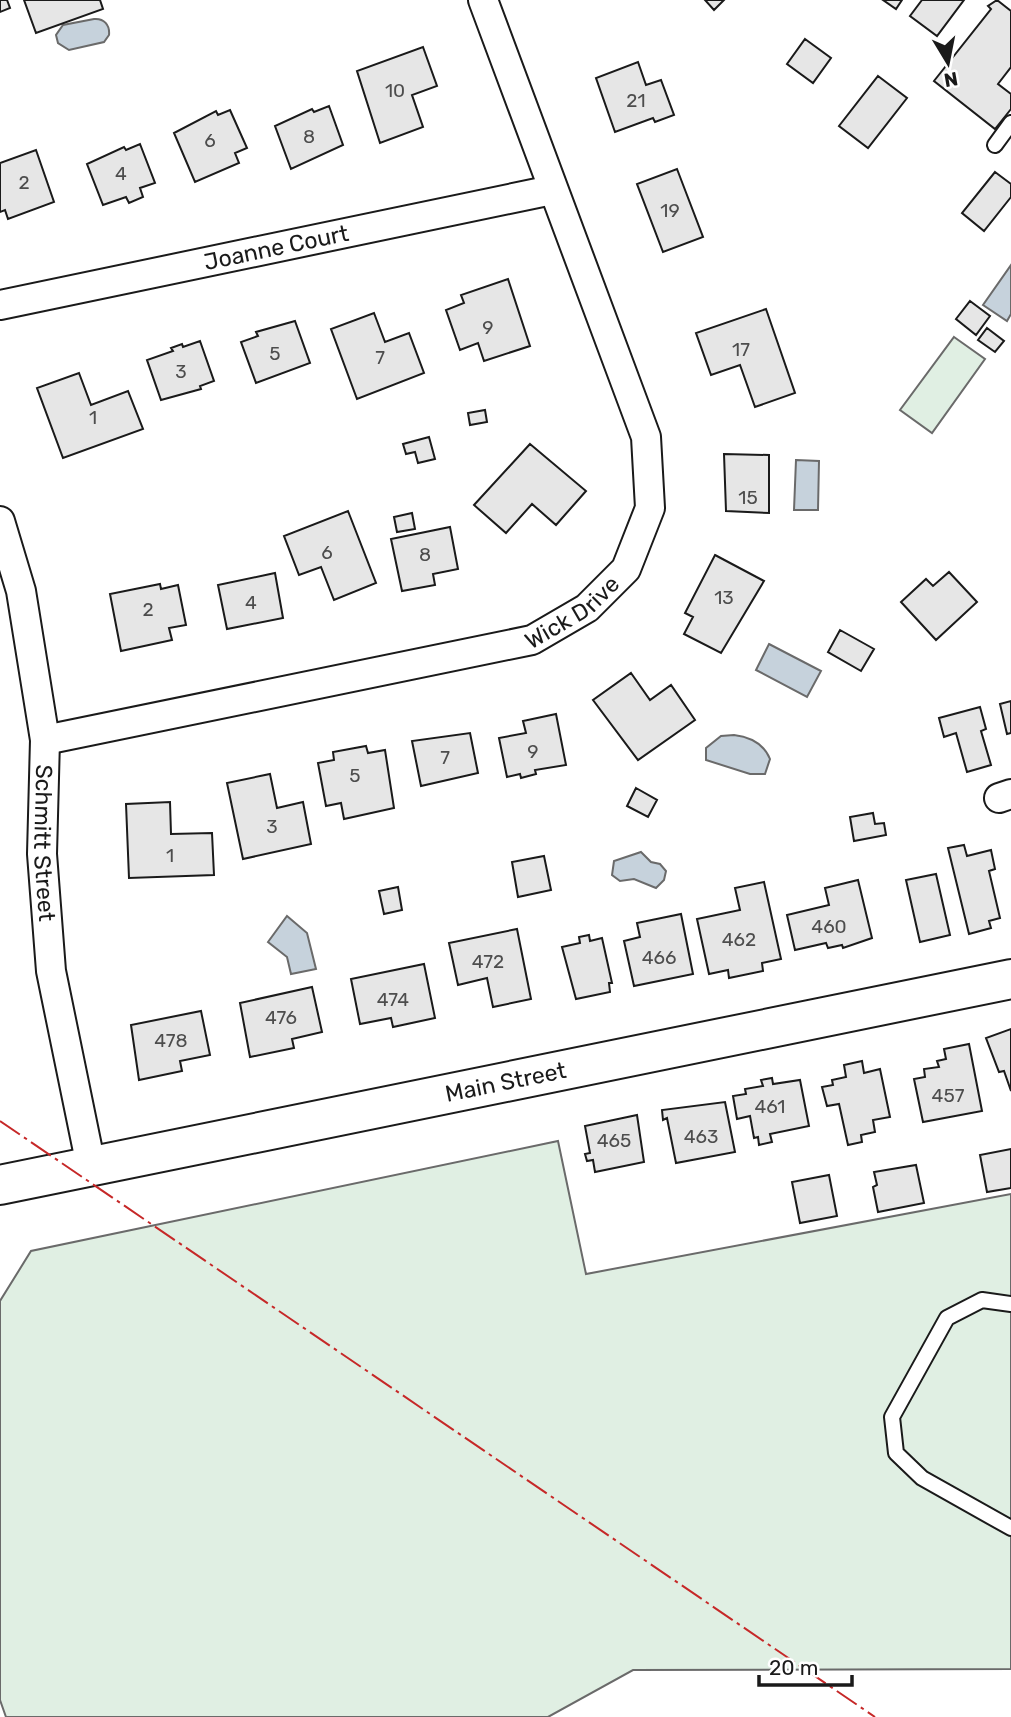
<svg xmlns="http://www.w3.org/2000/svg" width="1011" height="1717" viewBox="0 0 1011 1717" font-family="Rubik,sans-serif">
<rect width="100%" height="100%" fill="#fff"/>
<path fill="#e0efe3" stroke="#6a6a6a" stroke-width="2" d="M954,337L985,359L932,433L900,410Z
M558,1141L586,1274L1011,1194V1669L633,1670L548,1717H6L0,1700V1301L31,1251Z"/>
<path fill="#c6d2dc" stroke="#6a6a6a" stroke-width="2" d="M94,19C104,18 110,25 109,35L104,42L69,50L58,43L56,35L63,25Z
M1011,265V314L1007,321L983,305Z
M796,460L819,461L818,510H794Z
M769,644L821,671L807,697L756,670Z
M734,735C750,737 764,744 770,759L765,774H750L706,760V748L721,736Z
M641,852L651,862L660,864L666,871L664,880L656,888L634,879L620,881L612,875L614,861Z
M287,916L307,933L316,969L291,974L287,957L268,942Z"/>
<path fill="#e6e6e6" stroke="#1a1a1a" stroke-width="2" d="M0,0H7L10,8L0,12Z
M24,0H100L103,9L36,33Z
M705,0H724L714,10Z
M883,0H902L896,9Z
M922,0H964L937,36L910,16Z
M997,0L1011,11V67L998,84L1011,94V109L995,129L934,81L991,9L988,6Z
M805,39L831,58L813,83L787,64Z
M423,47L437,86L412,95L423,127L380,143L357,71Z
M638,62L646,85L661,80L674,115L655,122L653,118L615,132L596,78Z
M878,76L907,98L868,148L839,126Z
M329,106L343,145L291,169L275,126L312,109L314,112Z
M230,110L247,148L235,153L239,163L195,182L174,133L216,111L218,115Z
M140,144L155,183L140,188L143,197L129,203L126,197L103,205L87,164L124,147L126,150Z
M36,150L54,202L8,219L5,210L0,212V163Z
M677,169L703,237L663,252L637,184Z
M995,172L1011,184V197L984,231L962,213Z
M508,279L530,346L484,361L478,343L460,350L446,310L464,303L461,295Z
M970,301L990,316L976,335L956,319Z
M766,309L795,393L755,407L740,365L711,375L696,333Z
M374,313L385,342L409,333L424,373L357,399L331,329Z
M295,321L310,363L256,383L241,342L258,336L256,332Z
M987,328L1004,341L995,352L978,340Z
M200,341L214,381L200,386L201,389L161,400L147,360L173,351L171,348L182,344L183,347Z
M79,373L91,405L128,391L143,429L63,458L37,388Z
M485,410L487,422L470,425L468,413Z
M429,437L435,459L418,463L415,452L406,454L403,444Z
M530,444L586,491L556,525L532,504L506,533L474,505Z
M724,454L769,455V513L726,511Z
M348,511L376,583L334,600L321,567L299,575L284,536Z
M412,513L415,529L397,532L394,517Z
M450,527L458,569L433,574L435,585L402,591L391,539Z
M715,555L764,581L721,653L684,634L693,617L685,613Z
M949,572L977,602L936,640L901,602L926,579L933,586Z
M275,573L283,618L227,629L218,585Z
M160,584L161,589L178,585L186,625L169,628L172,640L121,651L110,594Z
M840,630L874,649L861,671L828,652Z
M631,673L650,700L671,685L695,720L638,760L593,700Z
M1011,701V733L1007,734L1000,704Z
M980,707L986,729L981,731L991,765L967,772L956,733L944,737L939,718Z
M556,714L566,765L535,770L536,774L521,778L520,774L507,777L499,738L526,733L523,721Z
M470,733L478,773L421,786L412,741Z
M366,746L368,753L385,750L394,808L344,819L341,803L326,806L318,763L334,760L333,752Z
M270,774L277,808L303,802L311,844L243,859L227,783Z
M636,788L657,800L648,817L627,806Z
M170,802L171,834L212,833L214,875L129,878L126,804Z
M873,813L875,824L884,823L886,835L854,841L850,817Z
M964,845L967,856L991,850L995,869L989,871L1000,918L989,921L991,928L969,934L948,848Z
M544,856L551,890L518,897L512,862Z
M936,874L950,935L920,942L906,880Z
M858,880L872,938L843,948L842,945L828,948L826,943L795,950L787,915L829,905L825,888Z
M764,882L781,959L762,963L763,971L729,978L728,970L709,974L697,919L740,910L735,888Z
M398,887L402,910L384,914L379,891Z
M681,914L693,974L634,986L624,941L640,937L637,923Z
M517,929L531,999L493,1007L487,978L458,985L449,943Z
M589,935L590,941L602,938L612,983H609L610,992L576,999L562,947L580,943L579,937Z
M424,964L435,1018L393,1027L391,1018L360,1024L351,979Z
M312,987L322,1032L292,1039L294,1048L250,1057L240,1003Z
M201,1011L210,1055L180,1061L182,1071L139,1080L131,1025Z
M1011,1029V1091L1004,1071L999,1072L986,1038Z
M969,1044L982,1111L923,1122L914,1079L925,1077L924,1069L939,1067L937,1061L946,1059L944,1049Z
M862,1061L864,1073L880,1069L890,1117L873,1120L875,1132L861,1135L862,1142L848,1145L839,1104L827,1106L822,1087L833,1085L832,1080L846,1077L844,1065Z
M772,1078L773,1084L800,1080L809,1126L770,1134L772,1142L759,1145L758,1137L754,1138L750,1116L737,1119L733,1096L746,1094L745,1089L763,1086L761,1080Z
M725,1102L735,1152L676,1163L667,1118L663,1120L662,1110Z
M637,1115L644,1162L595,1172L593,1160L587,1161L585,1154L590,1153L585,1126Z
M1011,1149V1188L987,1192L980,1155Z
M916,1165L924,1203L878,1212L873,1187L877,1185L874,1172Z
M829,1175L837,1216L800,1223L792,1182Z"/>
<g fill="none" stroke-linecap="round" stroke-linejoin="round">
<defs>
<path id="service" d="M995,145L1011,123
M1011,1304L982,1300L947,1318L892,1417L896,1453L922,1478L1011,1528"/>
<g id="minor">
<path id="s1" d="M0,305L552,190"/>
<path id="s2" d="M0,521L21,591L45,740L42,854L51,971L91,1166"/>
<path id="s3" d="M45,740L532,640L587,608L626,569L650,508L646,437L483,0"/>
<path d="M999,798L1011,794"/>
</g>
<g id="secondary">
<path id="s4" d="M0,1185L1011,979"/>
</g>
</defs>
<use href="#service" stroke="#1a1a1a" stroke-width="18"/>
<use href="#minor" stroke="#1a1a1a" stroke-width="32"/>
<use href="#secondary" stroke="#1a1a1a" stroke-width="42"/>
<use href="#service" stroke="#fff" stroke-width="14"/>
<use href="#minor" stroke="#fff" stroke-width="28"/>
<use href="#secondary" stroke="#fff" stroke-width="38"/>
<path stroke="#c62828" stroke-width="2" stroke-dasharray="24 5 3.5 5" stroke-linecap="butt" d="M0,1121L875,1717"/>
</g>
<g text-anchor="middle" stroke-width="5" stroke-linejoin="round" paint-order="stroke">
<g font-size="19" fill="#4d4d4d">
<text x="395" y="97">10</text>
<text x="636" y="107">21</text>
<text x="309" y="143">8</text>
<text x="210" y="147">6</text>
<text x="121" y="180">4</text>
<text x="24" y="189">2</text>
<text x="670" y="217">19</text>
<text x="488" y="334">9</text>
<text x="741" y="356">17</text>
<text x="275" y="360">5</text>
<text x="380" y="364">7</text>
<text x="181" y="378">3</text>
<text x="93" y="424">1</text>
<text x="748" y="504">15</text>
<text x="327" y="559">6</text>
<text x="425" y="561">8</text>
<text x="724" y="604">13</text>
<text x="251" y="609">4</text>
<text x="148" y="616">2</text>
<text x="533" y="758">9</text>
<text x="445" y="764">7</text>
<text x="355" y="782">5</text>
<text x="272" y="833">3</text>
<text x="170" y="862">1</text>
<text x="829" y="933">460</text>
<text x="739" y="946">462</text>
<text x="659" y="964">466</text>
<text x="488" y="968">472</text>
<text x="393" y="1006">474</text>
<text x="281" y="1024">476</text>
<text x="171" y="1047">478</text>
<text x="948" y="1102">457</text>
<text x="770" y="1113">461</text>
<text x="701" y="1143">463</text>
<text x="614" y="1147">465</text>
</g>
<g font-size="23" fill="#1a1a1a" stroke="#fff">
<text dy="8" stroke="none"><textPath href="#s1" startOffset="282">Joanne Court</textPath></text>
<text dy="8" stroke="none"><textPath href="#s3" startOffset="546">Wick Drive</textPath></text>
<text dy="8" stroke="none"><textPath href="#s2" startOffset="327">Schmitt Street</textPath></text>
<text dy="8" stroke="none"><textPath href="#s4" startOffset="516">Main Street</textPath></text>
</g>
</g>
<g transform="translate(948 63) rotate(170)" stroke="#ffffff" stroke-width="5" paint-order="stroke">
<path d="M0-5L12 26L0 18L-12 26Z" fill="#1a1a1a"/>
<text y="-10" font-size="19" font-weight="bold" text-anchor="middle" fill="#1a1a1a">N</text>
</g>
<path d="M759 1675v10h93v-10" fill="none" stroke="#1a1a1a" stroke-width="3.5"/>
<text x="769" y="1675" font-size="21" fill="#1a1a1a" stroke="#ffffff" stroke-width="5" paint-order="stroke">20 m</text>
</svg>
